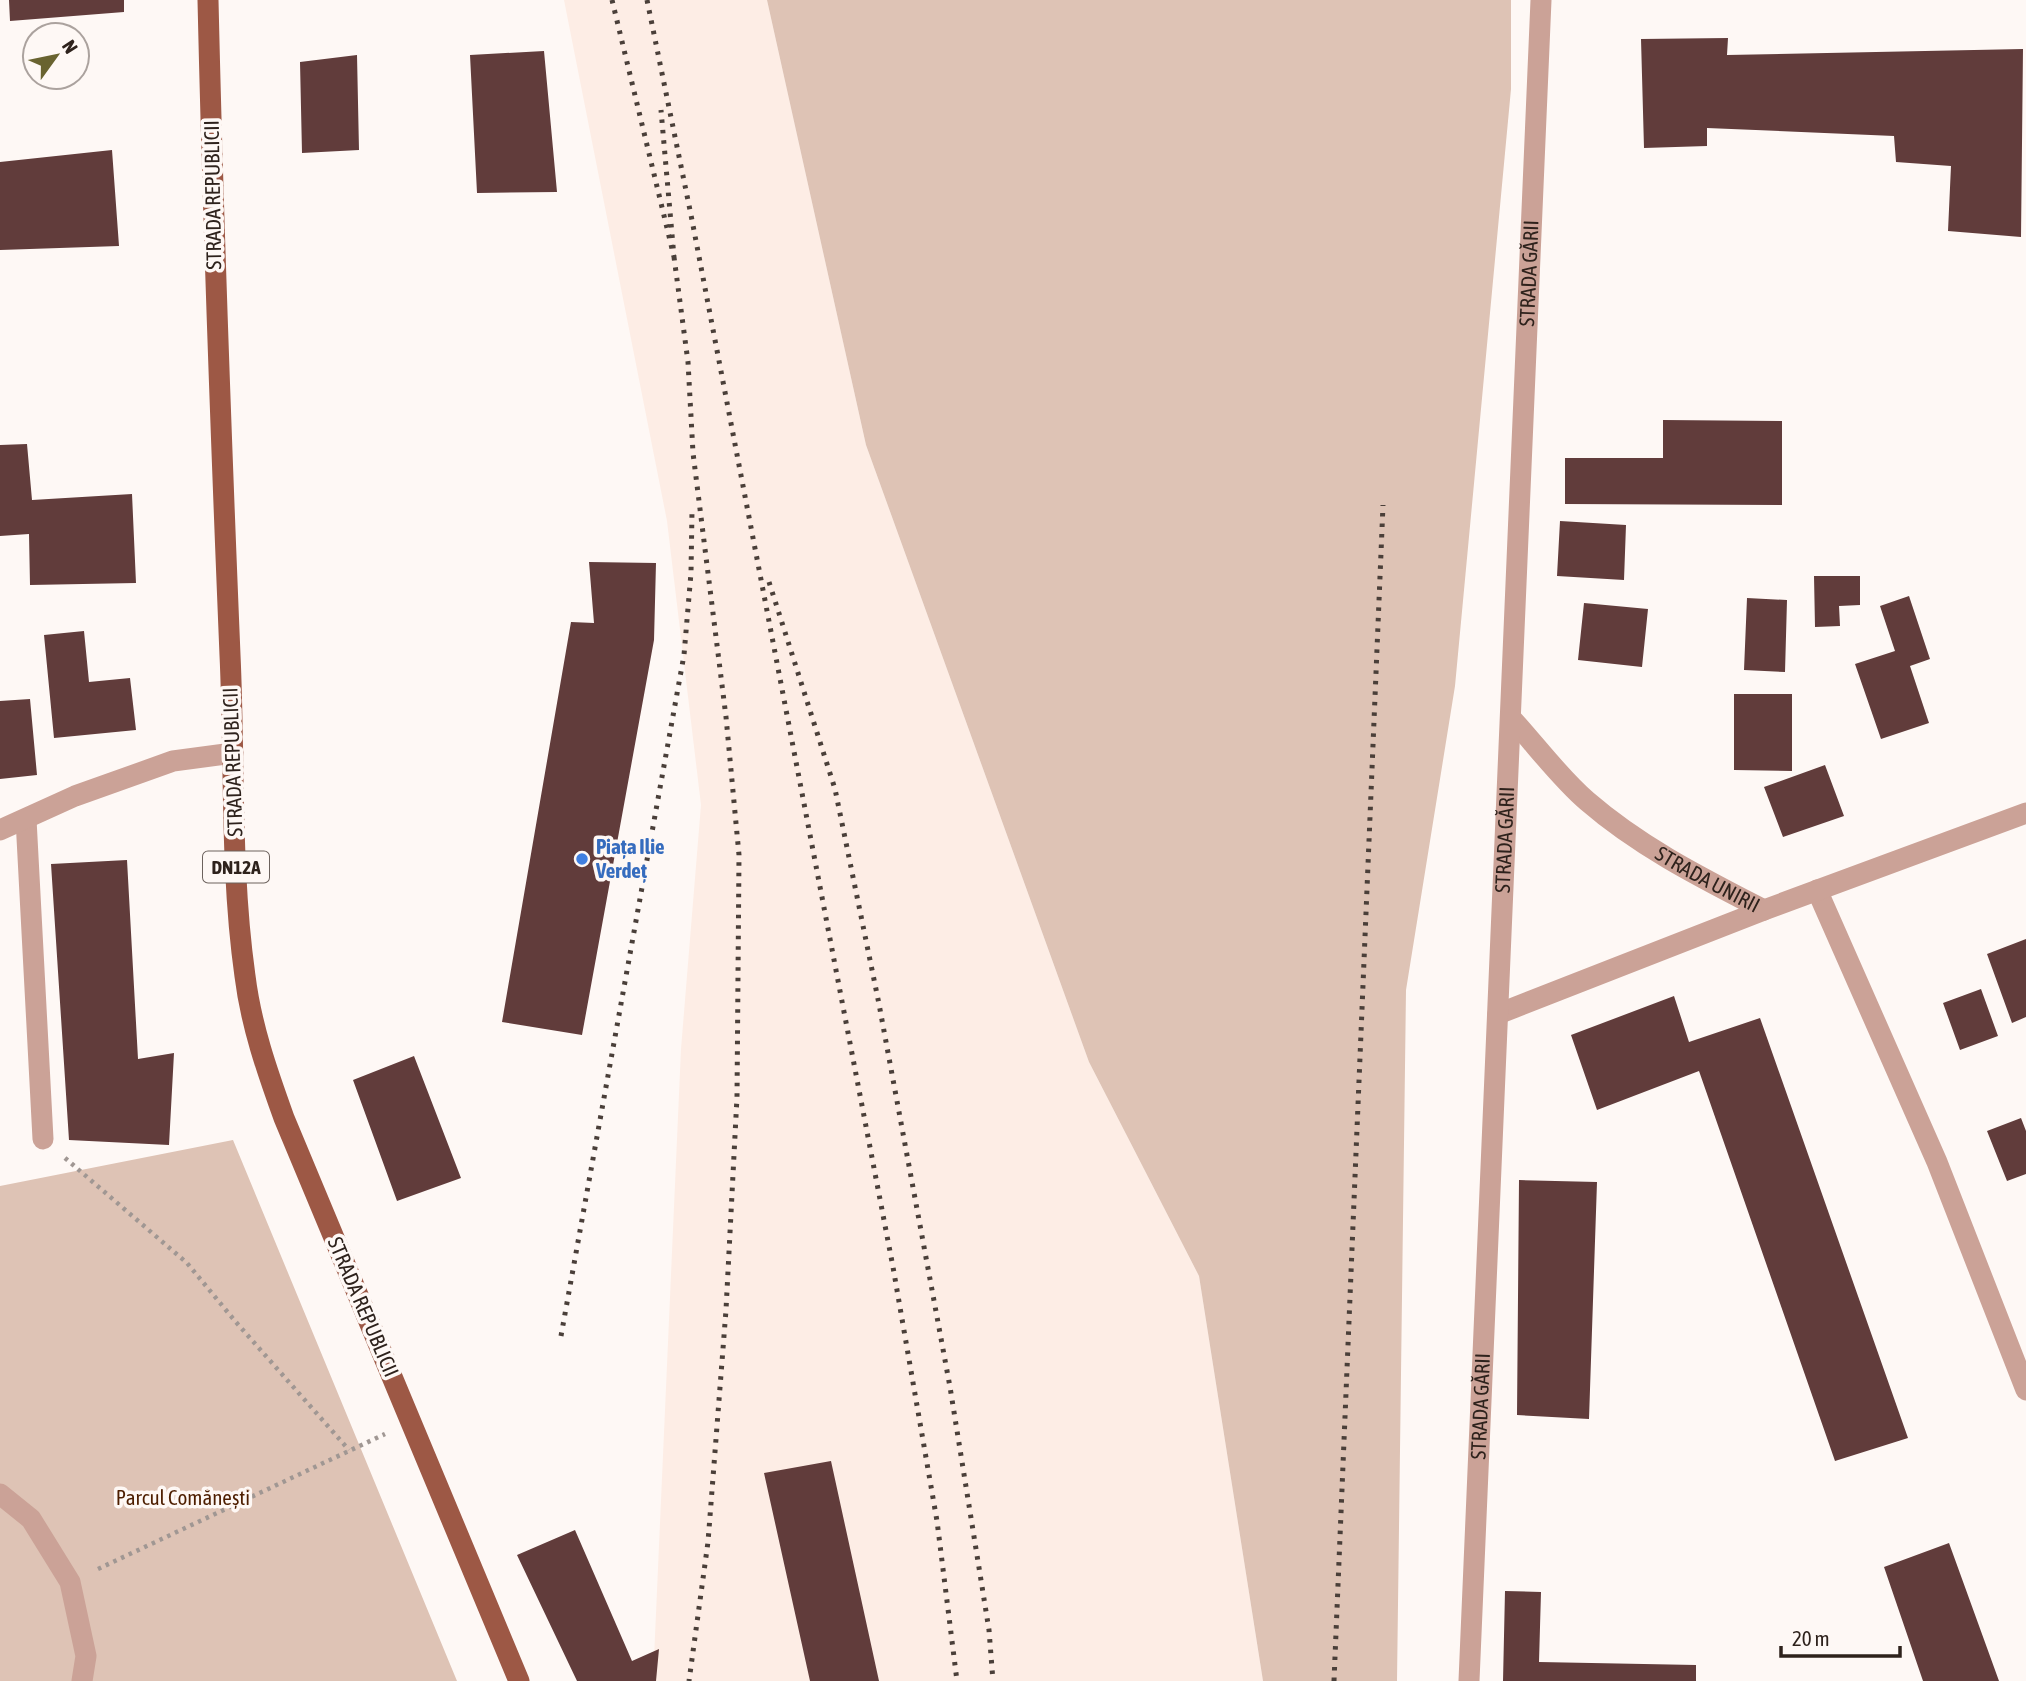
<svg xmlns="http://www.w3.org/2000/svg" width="2026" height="1681" viewBox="0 0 2026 1681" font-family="'Asap Condensed',sans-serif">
<rect width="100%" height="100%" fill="#fef8f5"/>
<path fill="#fdede5" d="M564,0H767L866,445L1089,1062L1199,1276L1263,1681H653L681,1049L701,805L667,521Z"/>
<path fill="#dec3b5" d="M767,0H1511V89L1455,686L1406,990L1397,1681H1263L1199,1276L1089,1062L866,445Z
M233,1140L457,1681H0V1186Z"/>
<path fill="#613c3b" d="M9,0H124V12L10,21Z
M1728,38L1727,55L2023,49L2021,237L1948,231L1951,166L1896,162L1894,136L1707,128V146L1644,148L1641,39Z
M544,51L557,192L477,193L470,55Z
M357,55L359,150L302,153L300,62Z
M112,150L119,246L0,250V162Z
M1663,420L1782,421V505L1565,504V458H1663Z
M27,444L32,500L132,494L136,583L30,585L29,534L0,536V445Z
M1560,521L1626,525L1624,580L1557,576Z
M589,562L656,563L654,640L582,1035L502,1022L571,622L594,623Z
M1814,576H1860V605L1839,606L1840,626L1815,627Z
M1909,596L1930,659L1910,666L1929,723L1881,739L1855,664L1895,651L1880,606Z
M1747,598L1787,600L1785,672L1744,670Z
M1584,603L1648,609L1642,667L1578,660Z
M84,631L89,682L130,678L136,730L54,738L44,635Z
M1734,694H1792V771L1734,770Z
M30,699L37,775L0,779V701Z
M1825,765L1844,816L1783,837L1764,787Z
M127,860L138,1059L174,1053L169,1145L69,1140L51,864Z
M2026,939V1017L2012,1023L1987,954Z
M1981,989L1998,1036L1960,1050L1943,1003Z
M1674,996L1689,1042L1760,1018L1908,1438L1835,1461L1699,1071L1597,1110L1571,1035Z
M414,1056L461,1178L397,1201L353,1080Z
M2021,1118L2026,1131V1174L2007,1181L1987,1131Z
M1519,1180L1597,1182L1589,1419L1517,1415Z
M831,1461L879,1681H810L764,1473Z
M575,1530L632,1661L659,1649L656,1681H577L517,1555Z
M1949,1543L1999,1681H1923L1884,1567Z
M1505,1591L1541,1592L1539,1662L1696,1665V1681H1503Z"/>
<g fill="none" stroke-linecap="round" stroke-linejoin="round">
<path stroke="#a09793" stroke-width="4.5" stroke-dasharray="3.5 5" stroke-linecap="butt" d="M65,1158L187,1263L235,1321L349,1450
M98,1569L385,1434"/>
<g stroke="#cba297" stroke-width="21">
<path id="s1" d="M1511,718C1535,744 1560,778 1587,801C1640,847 1702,878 1764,910"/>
<path d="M26,819L43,1139"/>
<path d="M0,830L75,796L173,761L233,753"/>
<path d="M1817,890L1937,1162L2026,1390"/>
<path d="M1498,1014L1764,910L2026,813"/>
<path d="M0,1494L31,1519L70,1582L86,1656L82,1681"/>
<path id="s2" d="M1469,1681L1541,0"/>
</g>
<path stroke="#9d5845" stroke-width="21" d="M208,0C213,218 221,437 230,655C235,762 230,870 245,976C251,1025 267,1071 284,1118L519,1681"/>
<path stroke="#4a3f39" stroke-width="5" stroke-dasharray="3.5 7" stroke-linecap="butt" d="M612,0L674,257L661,110
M647,0L691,215L893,1267L937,1521L957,1681
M674,257L688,362L693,453L726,717L739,855L737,1097L726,1310L708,1542L689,1681
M769,582L835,789L879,1004L950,1387L989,1630L993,1681
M561,1336L684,655L691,573L692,511
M1334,1681L1383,505"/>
</g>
<circle fill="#3f7fe0" stroke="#fef8f5" stroke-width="2.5" cx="582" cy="859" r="7"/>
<g text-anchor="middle" stroke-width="7" stroke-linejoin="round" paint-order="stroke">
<rect fill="#fef8f5" stroke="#6c625d" stroke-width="2" x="203" y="851.5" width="66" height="31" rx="5"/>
<g font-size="19" font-weight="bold" fill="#2e221c">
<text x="236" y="874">DN12A</text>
</g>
<g font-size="21" fill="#2e221c" stroke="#fef8f5">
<text transform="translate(213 195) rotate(-91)" y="7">STRADA REPUBLICII</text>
<text dy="7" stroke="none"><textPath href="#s2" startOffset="1409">STRADA GĂRII</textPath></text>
<text transform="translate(233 762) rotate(-92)" y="7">STRADA REPUBLICII</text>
<text dy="7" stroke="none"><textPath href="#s2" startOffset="842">STRADA GĂRII</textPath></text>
<text dy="7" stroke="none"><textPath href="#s1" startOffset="257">STRADA UNIRII</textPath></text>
<text transform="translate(363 1307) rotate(67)" y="7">STRADA REPUBLICII</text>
<text dy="7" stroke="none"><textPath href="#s2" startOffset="275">STRADA GĂRII</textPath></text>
</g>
<g font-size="21" font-weight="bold" fill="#366cbe" stroke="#fef8f5" text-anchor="start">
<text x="596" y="854">Piața Ilie<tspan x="596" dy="24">Verdeț</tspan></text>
</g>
<g font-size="21" fill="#4d1e00" stroke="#fef8f5">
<text x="183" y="1505">Parcul Comănești</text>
</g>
</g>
<g transform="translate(56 56) rotate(57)"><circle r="33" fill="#fef8f5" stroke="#aba29e" stroke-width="2"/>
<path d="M0-5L12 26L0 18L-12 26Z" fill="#696330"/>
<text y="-10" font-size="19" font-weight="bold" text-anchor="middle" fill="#2e221c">N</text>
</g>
<path d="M1781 1646v10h119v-10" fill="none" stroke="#2e221c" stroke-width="3.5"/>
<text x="1792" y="1646" font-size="21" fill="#2e221c" stroke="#fef8f5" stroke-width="5" paint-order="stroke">20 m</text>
</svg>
